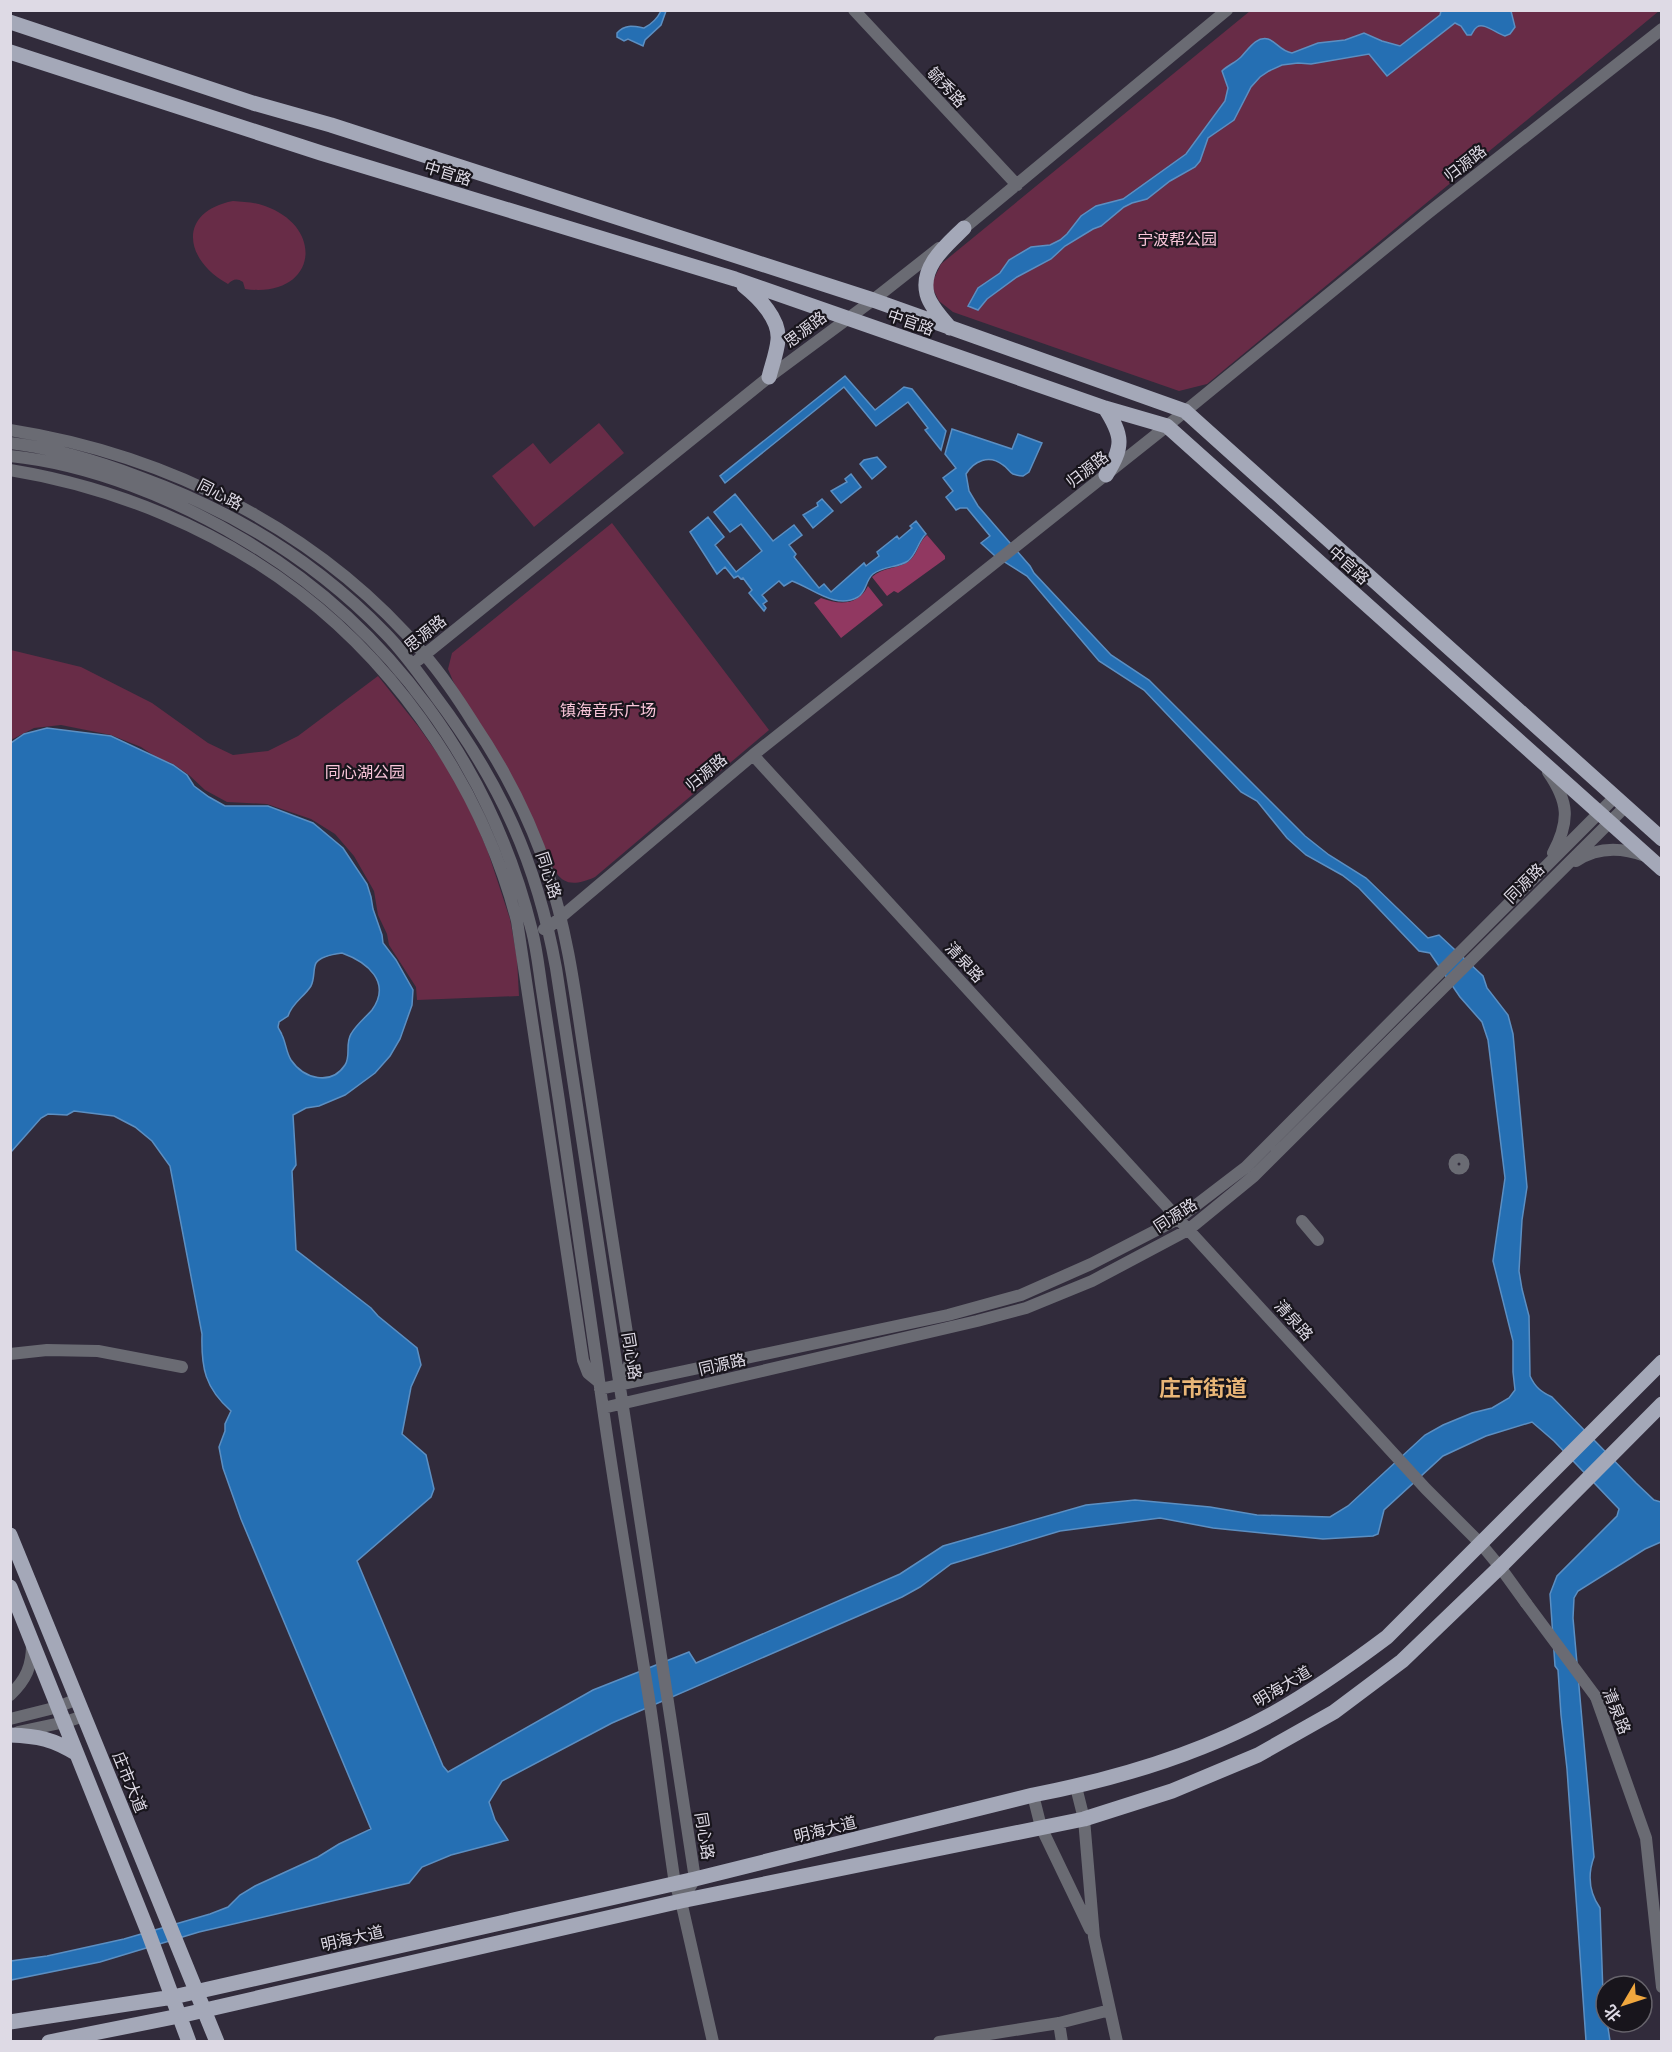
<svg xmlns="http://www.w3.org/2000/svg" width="1672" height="2052" viewBox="0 0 1672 2052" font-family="'Fira Sans','Noto Sans SC',sans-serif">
<rect width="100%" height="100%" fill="#312b3b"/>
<path fill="#682c47" d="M1250,11H1659L1207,384L1179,391L953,312L939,301L931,285L941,264Z
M233,201C244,202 255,202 265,206C327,228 316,299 245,289L243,282C237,278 233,279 228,284C184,260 177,212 233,201Z
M599,423L624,453L534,527L492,476L533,443L550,464Z
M612,523L769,730L595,877C562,892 556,876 545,849L453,681L448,669L452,653Z
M11,650L81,667L152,703L208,743L233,755L268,751L298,736L378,676L418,726L447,767L471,810L488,852L510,919L517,958L519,996L417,1000L416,987L389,945L387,934L378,915L374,891L354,856L335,834L311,819L267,804L227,802L205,790L189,775L173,764L156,757L141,747L111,735L61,725L34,728L11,740Z"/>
<path fill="#913861" d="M927,535L945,556V559L898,593L894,591L887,596L872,577C883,567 896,569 908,562C918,555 918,542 927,535Z
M868,586L883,605L841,638L814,603L821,598C839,605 858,606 868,586Z"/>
<path fill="#256fb3" stroke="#5c8fc2" stroke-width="1.5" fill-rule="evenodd" d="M661,11H666L661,25L645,40L643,46L628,39L624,41L617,37V33C625,24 633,26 644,28C652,24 657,19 661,11Z
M1441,11H1511L1515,27L1510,34L1505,36C1497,34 1484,22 1477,27C1474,29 1473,32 1471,35H1467L1461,26L1455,23L1387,76L1369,54L1311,64L1298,63L1282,65L1269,71L1260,77L1251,87L1234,120L1208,138L1200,161L1195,167L1170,181L1147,199L1132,203L1124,207L1101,226L1093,229L1065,246L1051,259L1017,277L987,299L978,310L968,306L978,288L1000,273L1009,260L1031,247L1050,245L1060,240L1067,234L1081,216L1096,206L1123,199L1186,154L1225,101L1228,88L1222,71C1228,65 1235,63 1241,57C1248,50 1256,36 1268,39C1277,42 1280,51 1292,53L1318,43L1345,40L1364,33L1382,41L1400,46L1440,15Z
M845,376L875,410L904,387L912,389L946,431L941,450L925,430L928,428L908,402L876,426L844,387L725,483L720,476Z
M952,429L1012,449L1018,434L1042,443L1029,472L1023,476C1020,476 1016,475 1013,474C1009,472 1007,467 1003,465C989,454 974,461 966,474L969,491L978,506L1030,566L1034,573L1111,655L1149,680L1305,836L1329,855L1366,878L1428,938L1439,935L1483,976L1487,988L1508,1015L1513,1034L1527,1187L1522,1220L1519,1271L1522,1289L1529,1316L1530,1376C1535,1387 1541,1392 1552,1397L1636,1483L1654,1500L1661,1502V1542L1645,1549L1578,1591L1574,1598L1573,1618L1594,1857C1587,1876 1589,1892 1600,1908L1603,1994L1610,2041H1586L1567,1769L1561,1715L1558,1670L1555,1666L1550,1594L1557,1576L1617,1516L1619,1509L1554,1441L1532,1422L1486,1436L1443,1456L1384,1510L1378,1534L1373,1536L1323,1539L1213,1528L1160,1518L1060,1531L951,1564L920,1587L902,1597L612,1723L502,1781L489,1802L495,1820L508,1840L451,1855L422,1867L409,1883L199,1932L100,1962L11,1980V1961L47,1956L124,1939L210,1914L228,1907L240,1895L255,1886L318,1857L339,1844L371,1829L241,1519L223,1468L219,1447L225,1431V1424L231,1411C205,1388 201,1368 202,1334L170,1166L152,1141L135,1127L114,1116L74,1111L67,1115L48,1114L41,1118L11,1152V743L24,734L47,728L111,736L173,765L187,775L194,786L209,797L225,806H268L313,823L343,848L367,884L371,897L373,909L382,935L383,943L396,960L413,990L412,1005L400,1039L390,1056L375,1073L345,1095L319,1106L306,1108L293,1115L296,1165L292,1171L296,1250L371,1308L378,1316L417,1348L421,1365L411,1387L402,1434L426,1455L434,1489L431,1497L357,1561L443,1766L448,1772L593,1690L689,1652L696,1663L900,1574L943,1546L1086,1505L1135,1500L1210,1507L1257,1515L1330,1517L1348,1506L1425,1435L1443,1425L1472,1413L1492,1408L1509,1398L1515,1390L1513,1372V1341L1493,1261L1505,1178L1488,1040L1482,1022L1460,997L1430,953L1419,951L1359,888L1342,875L1306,855L1287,838L1257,801L1241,792L1144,690L1099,661L1027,576L995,556L981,543L990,536L967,508H960L956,510L946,497L953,491L943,478L956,468L945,454ZM342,953C367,962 392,982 372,1010C365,1018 356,1025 351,1034C345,1044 351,1056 345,1065C331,1086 304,1079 291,1060C286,1052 286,1043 282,1035C281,1032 279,1030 278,1027L279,1022L288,1016C292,1003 304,997 311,986C315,978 313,968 316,963C320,957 334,954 342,953Z
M877,457L886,467L872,479L860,464L864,460Z
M851,474L861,487L841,503L831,491L847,482L845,479Z
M735,494L773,541L794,525L802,535L789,545L796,554L794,557L819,588L824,584L831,592L864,563L866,566L879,556L877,552L897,536L899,539L912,528L910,526L916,521L926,534C918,541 917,554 908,561C897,568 883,566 873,574C865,581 867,591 858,597C836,610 812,588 792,581L784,586L779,581L762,595L767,601L763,604L766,608L764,611L749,593L752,590L743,578L741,579L738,576L734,578L725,567L717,574L690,532L708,517L724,537L715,545L736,572L762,551L741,524L730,532L714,512Z
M822,499L833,511L813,528L803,515L818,506L817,503Z"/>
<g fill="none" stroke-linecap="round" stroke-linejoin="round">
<path stroke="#6a6b73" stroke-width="12" d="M854,10L1017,185
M957,234L1227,10
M10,430C169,455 320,531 424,654C443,676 459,700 474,724C505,770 531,821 548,873C570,940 577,1009 588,1078C602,1172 616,1265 631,1359L628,1368L618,1375
M10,443C55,448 100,462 142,478C233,511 317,563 385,633C404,652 420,675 436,697C500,782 537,863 556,968L695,1879L681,1901
M10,456C90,464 176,499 244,540C389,626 492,767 532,931C537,950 539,971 542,990C548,1027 553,1064 559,1101C572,1189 585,1277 597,1365C612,1479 632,1592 650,1705C659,1765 666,1825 675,1884L681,1901L713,2042
M10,470C114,487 217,529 300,593C405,674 484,794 517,921L583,1360L588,1373L599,1382
M418,660L769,377L873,300L939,248
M753,755L1426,1489L1481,1544L1500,1567L1526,1603
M1548,772C1569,802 1570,821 1553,853
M1576,861C1597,847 1621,847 1645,856
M544,929L548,928L753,755L1167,426L1428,213L1662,29
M1454.5 1164a4.5 4.5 0 1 1 9 0a4.5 4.5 0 1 1-9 0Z
M1302,1221L1318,1240
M10,1354L47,1350L98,1351L182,1367
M600,1389L948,1315L1021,1295L1091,1264L1178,1219L1246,1167L1615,797
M603,1408L977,1321L1026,1308L1092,1281L1188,1230L1254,1176L1626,806
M10,1695C26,1680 32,1666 32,1645
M1596,1697L1646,1838L1662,1987
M10,1719L58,1707L77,1699
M18,1732L65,1722L84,1716
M1076,1787L1084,1819L1094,1937L1117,2042
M1033,1795L1041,1827L1090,1929
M1059,2023L1062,2042
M939,2042L1059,2023L1110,2010"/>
<path stroke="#a4a8b8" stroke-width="15" d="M10,22L253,103L331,125L873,300L1185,411L1662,839
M10,52L321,153L735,279L1105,408L1167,426L1662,869
M744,286C759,298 780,319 778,340C777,352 772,365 769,377
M950,328C942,318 930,306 927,294C920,266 947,245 964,228
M1105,408C1123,436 1124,446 1106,475
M10,1535L217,2042
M10,1587L147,1929L189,2042
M10,1735C38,1736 53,1739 77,1754
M10,2022L173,1997L695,1879L1033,1795C1116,1779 1199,1755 1274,1713C1313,1691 1351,1664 1387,1637L1662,1362
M49,2042L179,2016L681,1901L1084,1819L1172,1791L1258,1755L1334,1712L1402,1661L1500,1567L1662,1404"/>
<path stroke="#6a6b73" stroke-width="12" d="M1526,1603L1596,1697"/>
</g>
<g text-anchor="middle" stroke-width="4.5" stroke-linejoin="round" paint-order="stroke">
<g font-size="16" fill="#dedae5" stroke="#18151c">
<text transform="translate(947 87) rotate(47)" y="6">毓秀路</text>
<text transform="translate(1465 163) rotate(-38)" y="6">归源路</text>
<text transform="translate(448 173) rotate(17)" y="6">中官路</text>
<text transform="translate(911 322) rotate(19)" y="6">中官路</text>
<text transform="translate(805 329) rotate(-37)" y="6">思源路</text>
<text transform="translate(1087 469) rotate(-38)" y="6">归源路</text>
<text transform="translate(220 494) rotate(27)" y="6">同心路</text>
<text transform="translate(1349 565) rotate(42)" y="6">中官路</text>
<text transform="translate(425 633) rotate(-39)" y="6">思源路</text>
<text transform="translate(706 772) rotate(-40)" y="6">归源路</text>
<text transform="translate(549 875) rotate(72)" y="6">同心路</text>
<text transform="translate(1524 883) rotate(-45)" y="6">同源路</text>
<text transform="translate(965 962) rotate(47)" y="6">清泉路</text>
<text transform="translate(1175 1215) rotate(-33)" y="6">同源路</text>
<text transform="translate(1294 1320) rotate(48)" y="6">清泉路</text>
<text transform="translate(632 1356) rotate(81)" y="6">同心路</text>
<text transform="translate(722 1364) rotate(-13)" y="6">同源路</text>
<text transform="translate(1282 1686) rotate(-31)" y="6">明海大道</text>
<text transform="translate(1617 1711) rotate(68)" y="6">清泉路</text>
<text transform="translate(130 1782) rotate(68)" y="6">庄市大道</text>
<text transform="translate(825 1829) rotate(-14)" y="6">明海大道</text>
<text transform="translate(705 1836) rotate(81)" y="6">同心路</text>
<text transform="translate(352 1938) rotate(-13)" y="6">明海大道</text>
</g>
<g font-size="16" fill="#fac6da" stroke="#18151c">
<text x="1177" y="245">宁波帮公园</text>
<text x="608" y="716">镇海音乐广场</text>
<text x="365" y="778">同心湖公园</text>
</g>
<g font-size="22" font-weight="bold" fill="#e9b677" stroke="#18151c">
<text x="1203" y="1396">庄市街道</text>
</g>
</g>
<rect width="1672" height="2052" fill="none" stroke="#dedae5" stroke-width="24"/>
<g transform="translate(1624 2004) rotate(231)"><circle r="28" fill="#18151c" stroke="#67646c" stroke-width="1.5"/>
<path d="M0-4.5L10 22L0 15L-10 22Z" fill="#f0a73e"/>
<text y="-9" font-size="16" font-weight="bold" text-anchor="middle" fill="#dedae5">北</text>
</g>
</svg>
